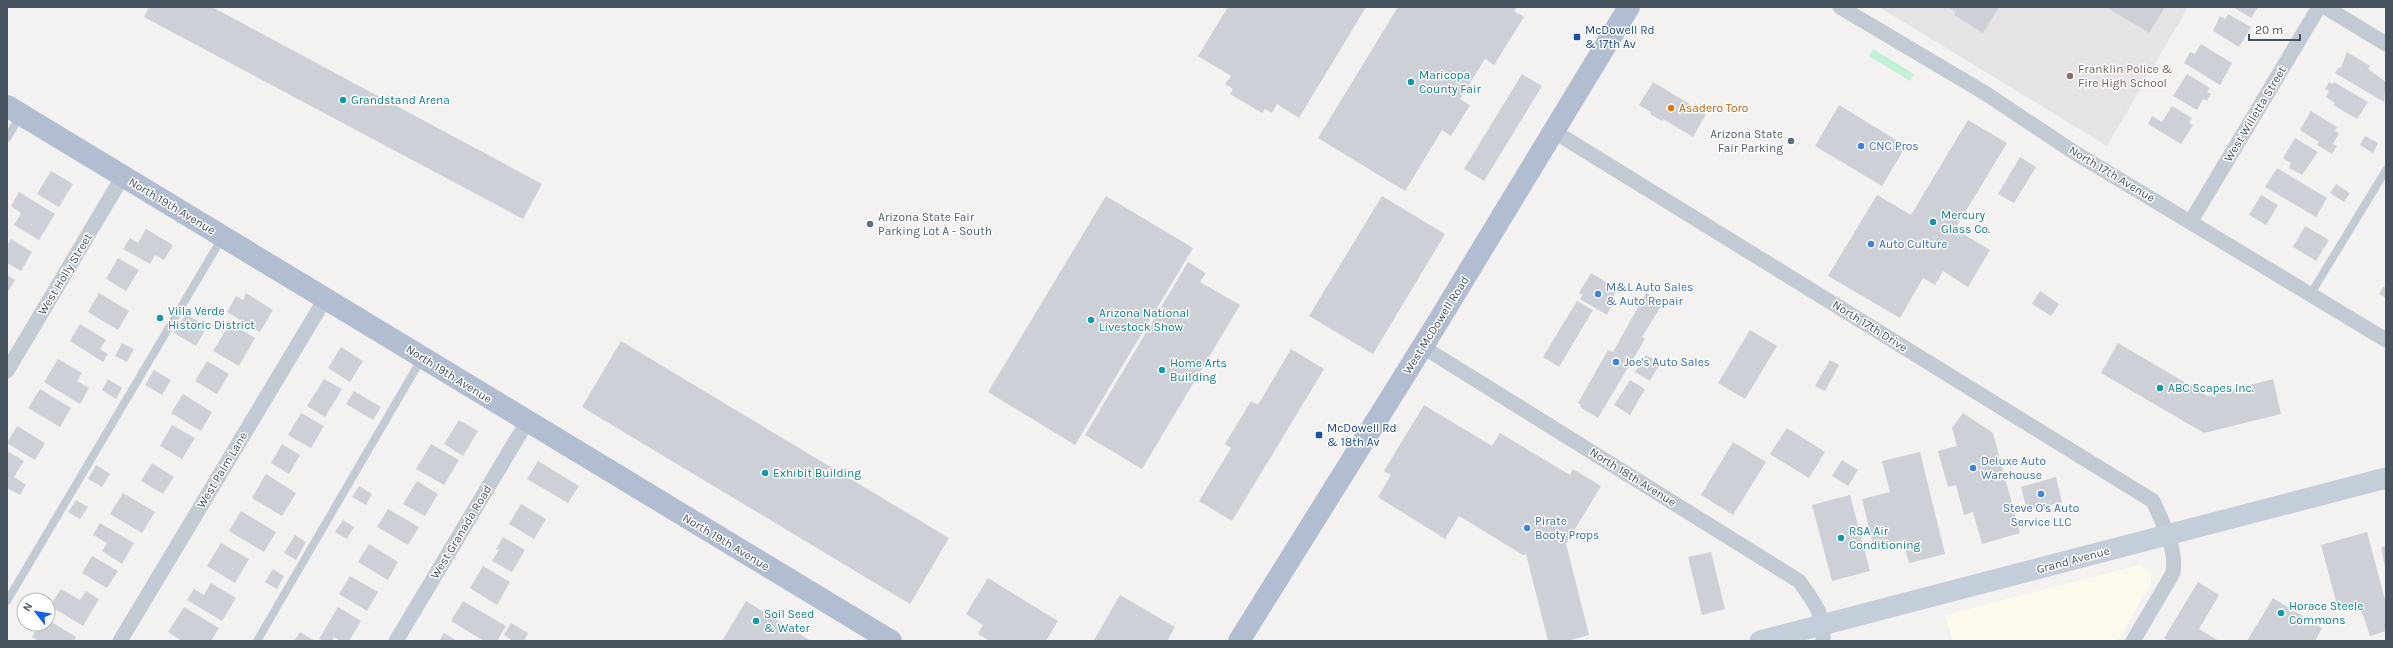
<svg xmlns="http://www.w3.org/2000/svg" width="2393" height="648" viewBox="0 0 2393 648" font-family="Karla,sans-serif">
<rect width="100%" height="100%" fill="#f4f2f1"/>
<path fill="#fdfaec" d="M2140,565L2151,574V583L2117,641H1953L1945,615Z"/>
<path fill="#e5e3e3" d="M1879,7H2188L2107,146Z"/>
<path fill="#c0f2d8" d="M1873,49L1914,74L1910,81L1869,56Z"/>
<path fill="#cdd0d7" d="M149,7H212L542,184L523,219L144,17Z
M1228,7H1366L1299,118L1277,104L1272,113L1265,109L1262,113L1230,94L1233,89L1225,84L1231,76L1198,56Z
M1398,7H1517L1514,11L1524,17L1494,65L1485,59L1460,99L1470,105L1451,136L1442,130L1405,191L1318,138Z
M1948,7H1999L1983,33L1954,15L1956,12Z
M2106,7H2165L2149,33Z
M2233,7H2258L2251,18Z
M2228,14L2251,27L2239,47L2213,31L2220,16L2225,19Z
M2201,44L2232,63L2220,85L2184,63L2190,52L2195,54Z
M2347,52L2370,66L2368,69L2386,82L2384,102L2335,73L2339,67L2341,68Z
M1522,74L1542,86L1484,181L1464,169Z
M2187,74L2210,88L2207,92L2211,94L2207,101L2203,99L2197,110L2173,96Z
M1653,82L1706,114L1693,137L1663,119L1662,121L1650,114L1651,112L1639,105Z
M2329,82L2333,84L2334,82L2368,102L2357,119L2333,105L2335,103L2326,97L2329,91L2325,89Z
M1839,105L1906,146L1882,186L1815,146Z
M2172,106L2192,118L2189,123L2193,125L2181,144L2148,124L2152,116L2162,122Z
M2311,111L2337,127L2335,131L2339,133L2333,144L2337,146L2332,154L2317,145L2319,142L2300,130Z
M1968,120L2007,143L1955,229L1990,250L1968,287L1943,271L1935,285L1923,278L1900,318L1828,276L1877,195L1911,215Z
M2365,136L2378,143L2373,153L2360,145Z
M2295,138L2318,152L2302,175L2289,168L2291,163L2283,158Z
M2020,157L2036,167L2014,203L1998,194Z
M2277,168L2327,198L2316,217L2265,187Z
M51,171L73,184L59,207L37,194Z
M2336,184L2350,193L2344,202L2330,193Z
M19,192L55,214L39,240L14,225L21,213L11,206Z
M2261,195L2278,205L2266,225L2249,215Z
M1106,196L1193,248L1075,445L988,392Z
M1382,196L1445,234L1373,354L1309,316Z
M2305,226L2329,240L2316,261L2293,247Z
M146,229L173,245L164,260L155,255L150,264L123,249L130,238L138,243Z
M11,239L32,252L21,271L7,263V246Z
M118,258L139,270L126,291L106,279Z
M1188,262L1206,273L1200,282L1240,305L1142,469L1085,435Z
M1591,273L1618,289L1608,306L1611,307L1607,315L1580,299L1583,295L1579,293Z
M7,275L15,280L7,293Z
M2383,287L2386,288V298L2379,294Z
M2040,291L2059,304L2051,316L2032,304Z
M99,293L129,311L118,330L88,312Z
M246,293L273,310L260,332L227,312L236,296L243,300Z
M1646,293L1663,303L1642,337L1645,339L1598,418L1580,407L1581,405L1578,403L1608,350L1613,352Z
M1577,301L1593,310L1559,367L1543,357Z
M186,314L207,327L196,346L174,333Z
M230,323L255,338L239,366L213,351Z
M80,324L106,340L100,349L108,354L103,362L70,341Z
M1750,330L1777,346L1745,399L1718,383Z
M621,341L949,538L910,604L582,407Z
M122,343L134,349L127,362L115,356Z
M2118,343L2208,396L2273,379L2281,414L2204,433L2101,373Z
M341,347L363,361L350,382L328,368Z
M1291,349L1324,369L1232,521L1199,501L1231,448L1225,444L1251,401L1258,405Z
M1646,355L1660,363L1650,381L1635,372Z
M58,359L82,373L77,381L89,388L80,404L44,382Z
M1830,360L1839,365L1825,391L1815,386Z
M207,361L229,374L217,394L195,381Z
M154,370L171,380L162,395L145,385Z
M108,379L122,388L116,399L102,390Z
M324,379L342,389L325,417L307,406Z
M1630,380L1645,389L1630,415L1614,405Z
M40,389L71,408L60,427L28,408Z
M354,391L381,407L373,420L346,404Z
M183,394L212,412L201,431L171,413Z
M1424,405L1492,446L1500,433L1570,475L1573,469L1601,486L1566,544L1589,635L1567,641H1548L1526,554L1523,555L1459,516L1445,539L1378,497L1391,475L1384,471Z
M301,413L324,426L311,448L288,435Z
M1963,413L1993,433L2020,533L1982,544L1973,512L1964,515L1956,485L1948,487L1938,451L1957,446L1952,428Z
M459,420L478,431L463,456L444,444Z
M172,425L195,438L182,459L160,446Z
M17,426L45,443L35,460L7,443Z
M1787,428L1825,452L1809,478L1770,454Z
M1733,442L1766,462L1733,515L1701,495Z
M282,444L300,455L289,474L271,463Z
M431,444L459,460L444,485L416,469Z
M7,451L24,461L14,477L26,485L20,495L7,488Z
M1920,452L1945,554L1909,563L1903,541L1874,548L1862,499L1890,492L1882,461Z
M1842,460L1858,470L1848,486L1832,476Z
M538,461L579,486L568,503L527,479Z
M152,463L174,477L163,494L141,481Z
M96,465L110,474L102,487L88,479Z
M266,474L296,493L282,516L252,498Z
M2056,477L2062,502L2027,511L2021,487Z
M417,481L438,494L425,516L403,504Z
M359,486L372,494L366,505L352,497Z
M123,493L155,512L142,533L110,514Z
M1850,495L1870,571L1832,581L1812,505Z
M76,500L88,507L80,519L68,512Z
M521,504L546,519L534,539L509,524Z
M388,509L419,527L408,545L377,527Z
M241,511L276,532L264,552L229,531Z
M343,520L354,527L347,539L335,532Z
M100,523L134,543L122,564L102,551L107,543L93,535Z
M2367,532L2386,603V631L2370,636L2360,606L2339,612L2321,545Z
M295,535L306,542L296,560L284,553Z
M503,537L525,550L512,572L492,561L499,550L496,549Z
M221,543L249,559L235,583L207,566Z
M369,544L398,562L388,580L358,562Z
M2386,546V566H2385L2381,547Z
M1711,552L1725,609L1702,615L1688,557Z
M92,556L118,571L107,588L82,573Z
M483,566L510,582L497,605L470,588Z
M273,569L284,576L277,589L265,582Z
M350,576L378,592L367,611L339,594Z
M988,578L1058,621L1046,641H990L978,634L983,625L966,614Z
M2198,582L2219,595L2199,629L2219,641H2169L2164,638Z
M211,583L236,598L222,621L187,600L194,589L204,595Z
M61,589L80,600L86,591L99,599L83,626L50,606Z
M1120,595L1175,627L1167,641L1094,640Z
M2273,598L2322,628L2315,641H2247Z
M463,601L506,626L497,641H484L451,621Z
M746,601L811,641H722Z
M184,607L219,628L211,641H182L168,632Z
M338,607L361,621L349,641H341L334,637L332,641H323L319,639Z
M48,620L76,637L74,641H39L32,637L40,624H48Z
M511,623L528,633L524,641H513L504,635Z
M300,632L315,641H294Z
M444,633L457,641H439Z"/>
<g fill="none" stroke-linecap="round" stroke-linejoin="round">
<path stroke="#c2cad3" stroke-width="8" d="M7,138L21,115
M2310,295L2386,170
M7,601L222,238
M257,641L422,358"/>
<path stroke="#c2cad3" stroke-width="15" d="M1840,7L1985,93L2072,151L2386,340
M2325,7L2386,44
M1555,132L2153,501C2163,524 2177,548 2173,573L2133,641
M2191,221L2319,7
M1423,347L1799,581C1814,602 1825,614 1823,641
M7,371L123,176
M120,641L325,299
M396,641L527,422"/>
<path stroke="#c4cdda" stroke-width="21" d="M1760,641L2386,478"/>
<path stroke="#b1bed1" stroke-width="22" d="M7,106L891,641
M1239,641L1436,325L1629,7"/>
</g>
<g fill="#1a4fb4" stroke="#fff" stroke-width="1.5">
<rect x="1573" y="33" width="8" height="8" rx="2"/>
<rect x="1315" y="431" width="8" height="8" rx="2"/>
</g>
<circle fill="#8d6e63" stroke="#fff" stroke-width="1.5" cx="2070" cy="76" r="4"/>
<g fill="#0f9aa8" stroke="#fff" stroke-width="1.5">
<circle cx="1411" cy="82" r="4"/>
<circle cx="343" cy="100" r="4"/>
<circle cx="1933" cy="222" r="4"/>
<circle cx="160" cy="318" r="4"/>
<circle cx="1091" cy="320" r="4"/>
<circle cx="1162" cy="370" r="4"/>
<circle cx="2160" cy="388" r="4"/>
<circle cx="765" cy="473" r="4"/>
<circle cx="1841" cy="538" r="4"/>
<circle cx="2281" cy="613" r="4"/>
<circle cx="756" cy="621" r="4"/>
</g>
<circle fill="#e8710a" stroke="#fff" stroke-width="1.5" cx="1671" cy="108" r="4"/>
<g fill="#5c6f8a" stroke="#fff" stroke-width="1.5">
<circle cx="1791" cy="141" r="4"/>
<circle cx="870" cy="224" r="4"/>
</g>
<g fill="#3f7fe0" stroke="#fff" stroke-width="1.5">
<circle cx="1861" cy="146" r="4"/>
<circle cx="1871" cy="244" r="4"/>
<circle cx="1598" cy="294" r="4"/>
<circle cx="1616" cy="362" r="4"/>
<circle cx="1973" cy="468" r="4"/>
<circle cx="2041" cy="494" r="4"/>
<circle cx="1527" cy="528" r="4"/>
</g>
<g text-anchor="middle" stroke-width="3" stroke-linejoin="round" paint-order="stroke">
<g font-size="12" fill="#164399" stroke="#fff" text-anchor="start">
<text x="1585" y="34">McDowell Rd<tspan x="1585" dy="14">&amp; 17th Av</tspan></text>
<text x="1327" y="432">McDowell Rd<tspan x="1327" dy="14">&amp; 18th Av</tspan></text>
</g>
<g font-size="12" fill="#785e54" stroke="#fff" text-anchor="start">
<text x="2078" y="73">Franklin Police &amp;<tspan x="2078" dy="14">Fire High School</tspan></text>
</g>
<g font-size="12" fill="#0d838f" stroke="#fff" text-anchor="start">
<text x="1419" y="79">Maricopa<tspan x="1419" dy="14">County Fair</tspan></text>
<text x="351" y="104">Grandstand Arena</text>
<text x="1941" y="219">Mercury<tspan x="1941" dy="14">Glass Co.</tspan></text>
<text x="168" y="315">Villa Verde<tspan x="168" dy="14">Historic District</tspan></text>
<text x="1099" y="317">Arizona National<tspan x="1099" dy="14">Livestock Show</tspan></text>
<text x="1170" y="367">Home Arts<tspan x="1170" dy="14">Building</tspan></text>
<text x="2168" y="392">ABC Scapes Inc.</text>
<text x="773" y="477">Exhibit Building</text>
<text x="1849" y="535">RSA Air<tspan x="1849" dy="14">Conditioning</tspan></text>
<text x="2289" y="610">Horace Steele<tspan x="2289" dy="14">Commons</tspan></text>
<text x="764" y="618">Soil Seed<tspan x="764" dy="14">&amp; Water</tspan></text>
</g>
<g font-size="12" fill="#c56008" stroke="#fff" text-anchor="start">
<text x="1679" y="112">Asadero Toro</text>
</g>
<g font-size="12" fill="#485360" stroke="#fff">
<text transform="translate(2255 114) rotate(-59)" y="4">West Willetta Street</text>
<text transform="translate(2112 174) rotate(31)" y="4">North 17th Avenue</text>
<text transform="translate(172 206) rotate(31)" y="4">North 19th Avenue</text>
<text transform="translate(65 274) rotate(-59)" y="4">West Holly Street</text>
<text transform="translate(1436 325) rotate(-58)" y="4">West McDowell Road</text>
<text transform="translate(1870 326) rotate(32)" y="4">North 17th Drive</text>
<text transform="translate(449 374) rotate(32)" y="4">North 19th Avenue</text>
<text transform="translate(222 470) rotate(-59)" y="4">West Palm Lane</text>
<text transform="translate(1633 477) rotate(32)" y="4">North 18th Avenue</text>
<text transform="translate(461 532) rotate(-59)" y="4">West Granada Road</text>
<text transform="translate(726 542) rotate(31)" y="4">North 19th Avenue</text>
<text transform="translate(2073 560) rotate(-15)" y="4">Grand Avenue</text>
</g>
<g font-size="12" fill="#4e5e75" stroke="#fff" text-anchor="end">
<text x="1783" y="138">Arizona State<tspan x="1783" dy="14">Fair Parking</tspan></text>
<text x="878" y="221" text-anchor="start">Arizona State Fair<tspan x="878" dy="14">Parking Lot A - South</tspan></text>
</g>
<g font-size="12" fill="#366cbe" stroke="#fff" text-anchor="start">
<text x="1869" y="150">CNC Pros</text>
<text x="1879" y="248">Auto Culture</text>
<text x="1606" y="291">M&amp;L Auto Sales<tspan x="1606" dy="14">&amp; Auto Repair</tspan></text>
<text x="1624" y="366">Joe's Auto Sales</text>
<text x="1981" y="465">Deluxe Auto<tspan x="1981" dy="14">Warehouse</tspan></text>
<text x="2041" y="512" text-anchor="middle">Steve O's Auto<tspan x="2041" dy="14">Service LLC</tspan></text>
<text x="1535" y="525">Pirate<tspan x="1535" dy="14">Booty Props</tspan></text>
</g>
</g>
<rect width="2393" height="648" fill="none" stroke="#485360" stroke-width="16"/>
<g transform="translate(36 612) rotate(301)"><circle r="19" fill="#ffffff" stroke="#b6babf"/>
<path d="M0-3L7 15L0 10L-7 15Z" fill="#135eec"/>
<text y="-6" font-size="11" font-weight="bold" text-anchor="middle" fill="#485360">N</text>
</g>
<path d="M2249 34v6h51v-6" fill="none" stroke="#485360" stroke-width="2"/>
<text x="2255" y="34" font-size="12" fill="#485360" stroke="#ffffff" stroke-width="3" paint-order="stroke">20 m</text>
</svg>
